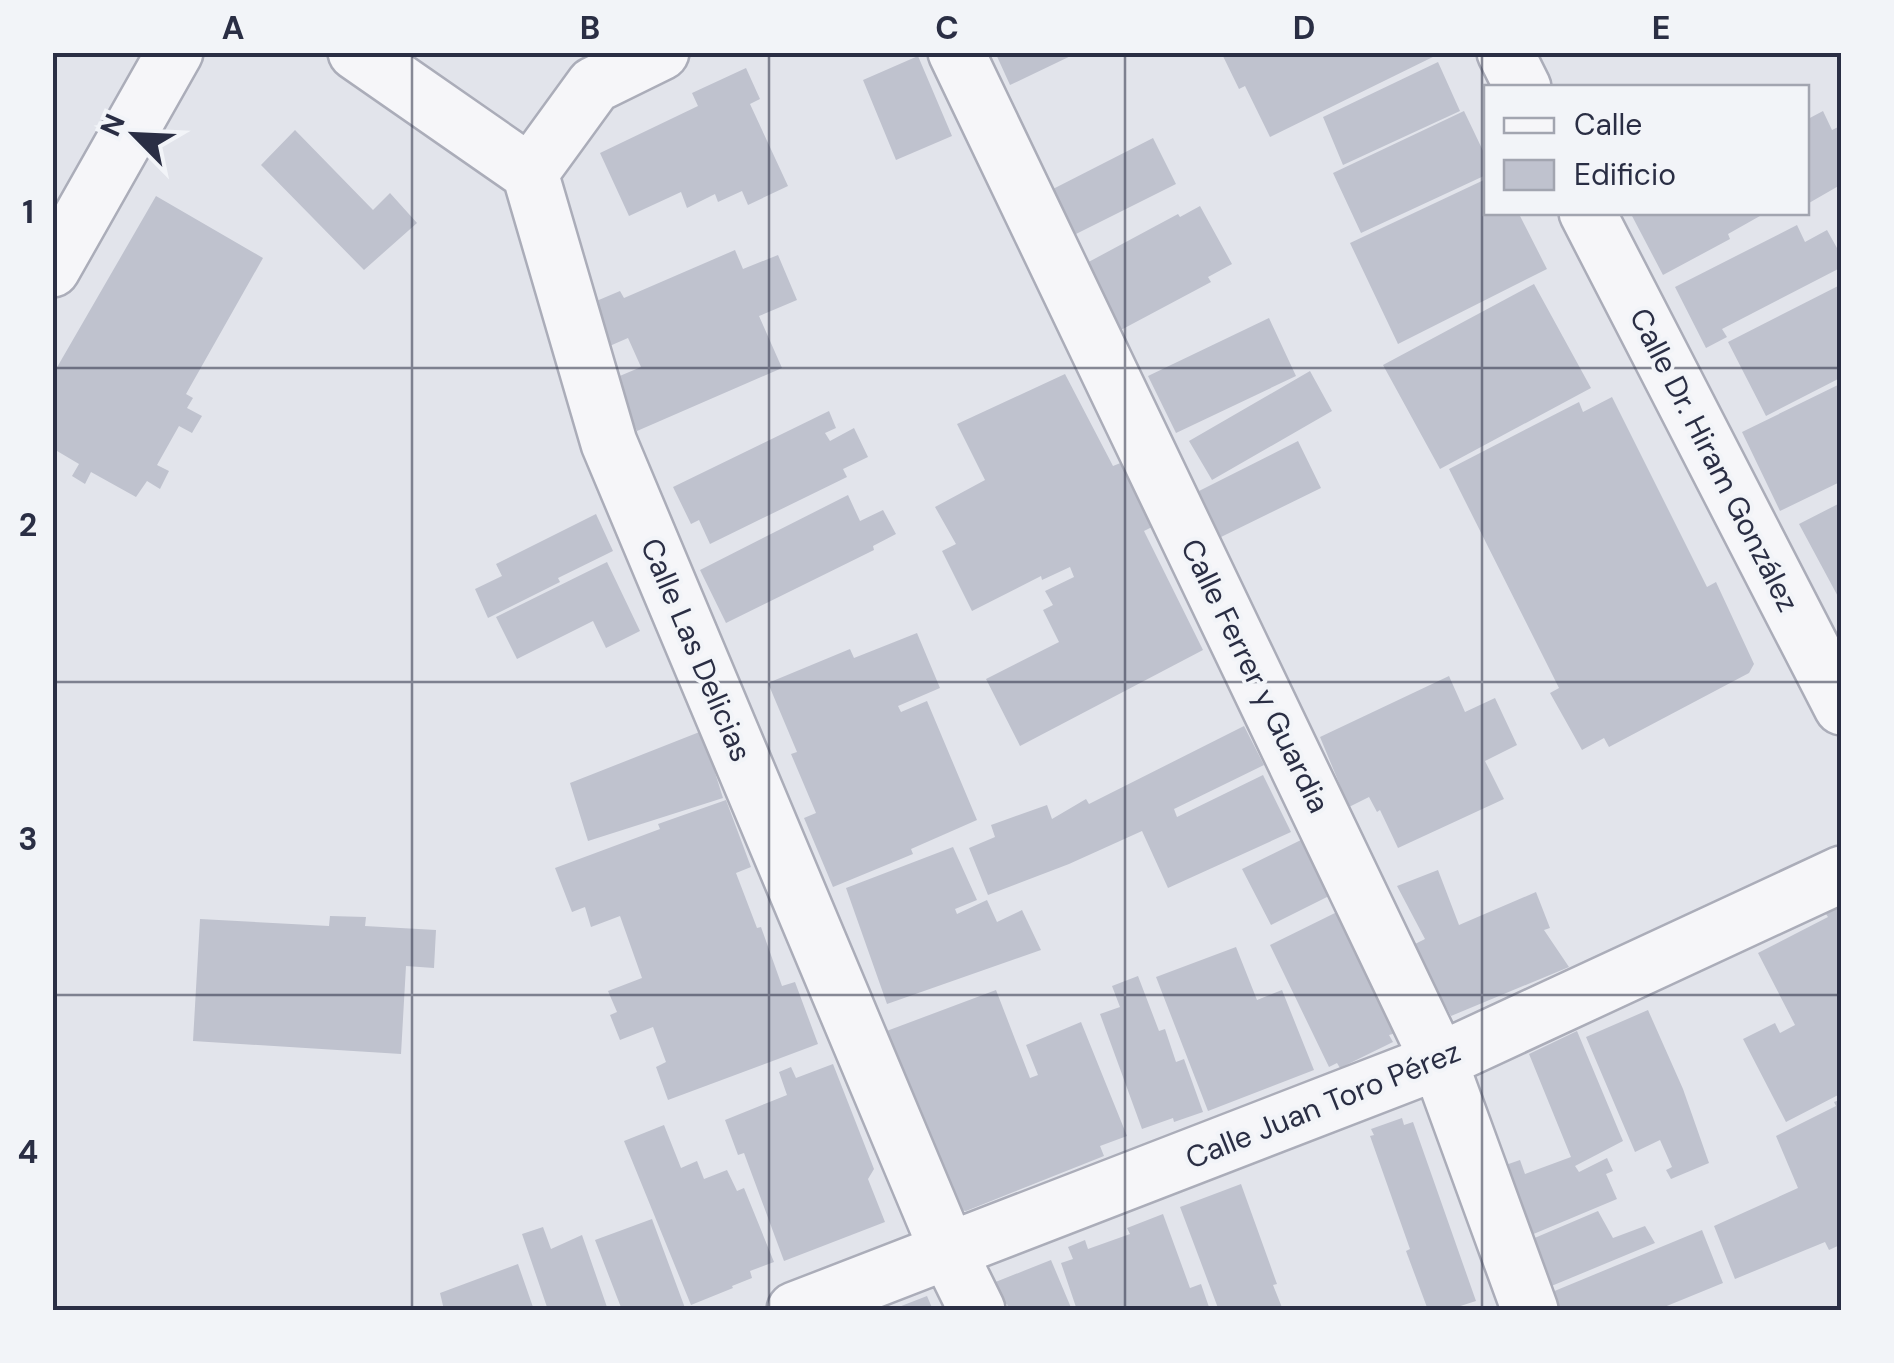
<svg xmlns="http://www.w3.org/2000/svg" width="1894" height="1363" viewBox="0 0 1894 1363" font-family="'DM Sans',sans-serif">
<rect width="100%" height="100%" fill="#e2e4eb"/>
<path fill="#bfc2ce" d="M995,52H1079L1010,85Z
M1221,52H1443L1270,137L1245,86L1239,89Z
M918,56L952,136L896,160L863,80Z
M1438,62L1460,111L1343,165L1323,117Z
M746,68L760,99L750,104L788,186L748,205L742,191L718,202L715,194L687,208L681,192L629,216L600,153L698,106L692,93Z
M1464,111L1486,157V175L1361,233L1333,173Z
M1823,111L1832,130L1842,125V184L1809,203L1806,198V120Z
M295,130L373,210L390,193L417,223L364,270L261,165Z
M1153,138L1176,184L1076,234L1053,189Z
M1486,179V212H1518L1547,269L1398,344L1350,243Z
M156,196L263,258L186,394L193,398L187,408L202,416L192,433L179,426L157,465L169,471L160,489L147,481L136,497L91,472L85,484L72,476L79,464L52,448V376Z
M1200,206L1232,264L1208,277L1211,282L1119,331L1083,265L1178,214L1180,217Z
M1634,212H1767L1728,234L1730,239L1663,275L1631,214Z
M1797,225L1805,242L1827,230L1842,257V267L1722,329L1727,337L1706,348L1675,287Z
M735,250L743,269L778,255L797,300L759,316L782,368L637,431L615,378L641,367L628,338L605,348L587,305L620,291L624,298Z
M1534,284L1591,388L1440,469L1383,365Z
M1842,284V377L1766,416L1728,342Z
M1269,318L1296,376L1176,433L1148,376Z
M1310,371L1332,411L1212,480L1189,441Z
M1065,374L1113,466L1123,462L1154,526L1144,531L1203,650L1020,746L986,679L1059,642L1043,610L1053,605L1045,591L1074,577L1070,567L1042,580L1041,576L972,611L942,551L956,544L935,507L985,480L957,424Z
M1842,383V481L1780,511L1742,432Z
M1612,397L1707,587L1716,582L1754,664L1749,673L1609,747L1604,738L1582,750L1550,693L1559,688L1449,469L1579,402L1583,412Z
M829,411L836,428L825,433L830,441L854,428L868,457L843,469L847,477L710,544L699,520L691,524L673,487Z
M1298,441L1321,488L1221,537L1199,491Z
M848,495L860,521L883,510L896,534L873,546L874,550L726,623L700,570Z
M1842,502V604L1799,524Z
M596,514L613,551L558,578L560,582L488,618L475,589L502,576L496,564Z
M607,562L640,631L606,648L593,621L517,659L496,617Z
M917,633L940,688L898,706L901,712L927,701L977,820L911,849L913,854L833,887L804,818L816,813L791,754L797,752L768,683L850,649L854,658Z
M1449,676L1465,712L1495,698L1517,745L1485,761L1504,799L1398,848L1380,810L1377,812L1369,797L1349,807L1320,737Z
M1244,726L1264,765L1174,809L1177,817L1263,775L1291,832L1168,888L1142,831L1069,864L988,895L969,848L995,837L991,825L1047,805L1052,819L1086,799L1089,804Z
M702,731L723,798L588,841L570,783Z
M726,800L751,867L736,873L757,928L761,927L782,986L795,982L818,1044L668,1100L656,1067L666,1062L653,1027L620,1040L610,1015L617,1012L608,991L642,978L620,916L591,927L585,907L572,912L555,868L660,829L658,824Z
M1303,839L1331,895L1271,925L1242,869Z
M953,847L977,900L955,909L957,914L987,900L997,922L1022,910L1041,950L887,1004L846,888Z
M1438,870L1459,925L1536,892L1550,928L1544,930L1569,967L1451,1016L1413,945L1425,939L1397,886Z
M1842,906V1093L1786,1122L1743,1039L1775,1023L1780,1033L1795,1025L1758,953L1828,917L1826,914Z
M1337,912L1396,1033L1389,1035L1393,1042L1340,1068L1337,1063L1329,1067L1270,945Z
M330,916L366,917L365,926L436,930L434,968L406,966L401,1054L193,1041L200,919L329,926Z
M1236,947L1257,1000L1282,990L1314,1070L1208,1111L1156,977Z
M1138,976L1159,1031L1165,1029L1176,1062L1184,1059L1203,1112L1174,1122L1173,1118L1142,1129L1100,1014L1120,1007L1112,986Z
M996,990L1030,1078L1038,1075L1026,1045L1081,1022L1127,1136L1100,1146L1104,1156L966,1211L960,1210L884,1032Z
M1648,1010L1683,1089L1709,1163L1671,1179L1666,1170L1672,1167L1660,1140L1635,1152L1586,1037Z
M1577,1031L1623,1141L1575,1166L1579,1172L1607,1158L1613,1171L1606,1174L1617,1199L1519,1240L1497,1168L1520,1160L1525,1174L1571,1157L1529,1054Z
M833,1064L874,1169L868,1179L885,1222L784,1261L744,1153L738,1155L725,1120L787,1095L779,1072L791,1067L796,1078Z
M1842,1099V1244L1829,1250L1825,1242L1735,1279L1714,1226L1798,1188L1776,1136L1836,1106L1834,1102Z
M1402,1118L1404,1125L1413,1122L1476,1301L1448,1310H1428L1406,1251L1410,1249L1370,1136L1374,1135L1371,1129Z
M664,1125L681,1168L697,1161L704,1179L727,1170L737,1191L744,1188L774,1262L750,1271L752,1278L732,1286L733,1288L691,1305L624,1141Z
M1241,1184L1277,1284L1273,1285L1283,1310H1225L1223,1306L1218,1308L1180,1207Z
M1598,1211L1613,1238L1645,1226L1655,1243L1537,1292L1518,1245Z
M1163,1214L1190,1288L1201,1284L1210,1310H1077L1061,1263L1073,1259L1068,1247L1085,1240L1088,1249L1130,1234L1127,1228Z
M652,1219L685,1308L677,1310H622L595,1240Z
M543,1227L551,1249L582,1235L608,1310H548L522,1234Z
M1702,1230L1723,1283L1657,1310H1544L1540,1297Z
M1051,1260L1072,1310H1009L1007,1304L1003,1306L993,1283Z
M518,1264L534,1310H444L440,1293Z
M927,1296L933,1310H891Z"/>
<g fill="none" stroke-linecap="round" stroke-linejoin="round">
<defs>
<path id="minor" d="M356,52L530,173L609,443L949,1253L977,1310
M956,52L1439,1061L1530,1310
M530,173L594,85L661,52
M52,269L175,52
M795,1310L1439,1061L1842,874"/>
<path id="tertiary" d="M1505,52L1523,88
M1587,212L1842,707"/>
</defs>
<use href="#minor" stroke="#abadb9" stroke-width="60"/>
<use href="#tertiary" stroke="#abadb9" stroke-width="60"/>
<use href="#minor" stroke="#f6f6f9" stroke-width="55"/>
<use href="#tertiary" stroke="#f6f6f9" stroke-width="55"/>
</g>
<path fill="none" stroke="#2a2e44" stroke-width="2.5" stroke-opacity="0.55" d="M412,52V1310M769,52V1310M1125,52V1310M1482,52V1310M52,368H1842M52,682H1842M52,995H1842"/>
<g text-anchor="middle" stroke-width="8" stroke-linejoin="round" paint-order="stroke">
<g font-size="30" fill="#2a2e44" stroke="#f2f4f8">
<text transform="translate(1714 460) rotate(63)" y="10">Calle Dr. Hiram González</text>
<text transform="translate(696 650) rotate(67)" y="10">Calle Las Delicias</text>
<text transform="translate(1255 676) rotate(64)" y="10">Calle Ferrer y Guardia</text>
<text transform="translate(1323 1105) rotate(-22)" y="10">Calle Juan Toro Pérez</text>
</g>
</g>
<rect width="1894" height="1363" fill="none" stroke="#f2f4f8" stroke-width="110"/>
<rect x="1484" y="85" width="325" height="130" fill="#f2f4f8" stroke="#a2a5b0" stroke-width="2.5"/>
<rect x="1504" y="118" width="50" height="15" fill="#f6f6f9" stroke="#a2a5b0" stroke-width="2.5"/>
<text x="1574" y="135" font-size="30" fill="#2a2e44">Calle</text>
<rect x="1504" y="160" width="50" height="30" fill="#bfc2ce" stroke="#a2a5b0" stroke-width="2.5"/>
<text x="1574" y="185" font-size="30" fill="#2a2e44">Edificio</text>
<g transform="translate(135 135) rotate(294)" stroke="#f2f4f8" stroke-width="8" paint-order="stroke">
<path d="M0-8L18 38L0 25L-18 38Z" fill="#2a2e44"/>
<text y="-15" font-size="28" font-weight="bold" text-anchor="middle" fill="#2a2e44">N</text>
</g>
<rect x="55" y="55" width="1784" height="1253" fill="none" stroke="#2a2e44" stroke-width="4"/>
<g font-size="32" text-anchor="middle" font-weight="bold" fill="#2a2e44">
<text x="233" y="39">A</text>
<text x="590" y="39">B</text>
<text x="947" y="39">C</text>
<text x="1304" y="39">D</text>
<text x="1661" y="39">E</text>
<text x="28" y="223">1</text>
<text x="28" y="536">2</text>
<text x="28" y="850">3</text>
<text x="28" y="1163">4</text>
</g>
</svg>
